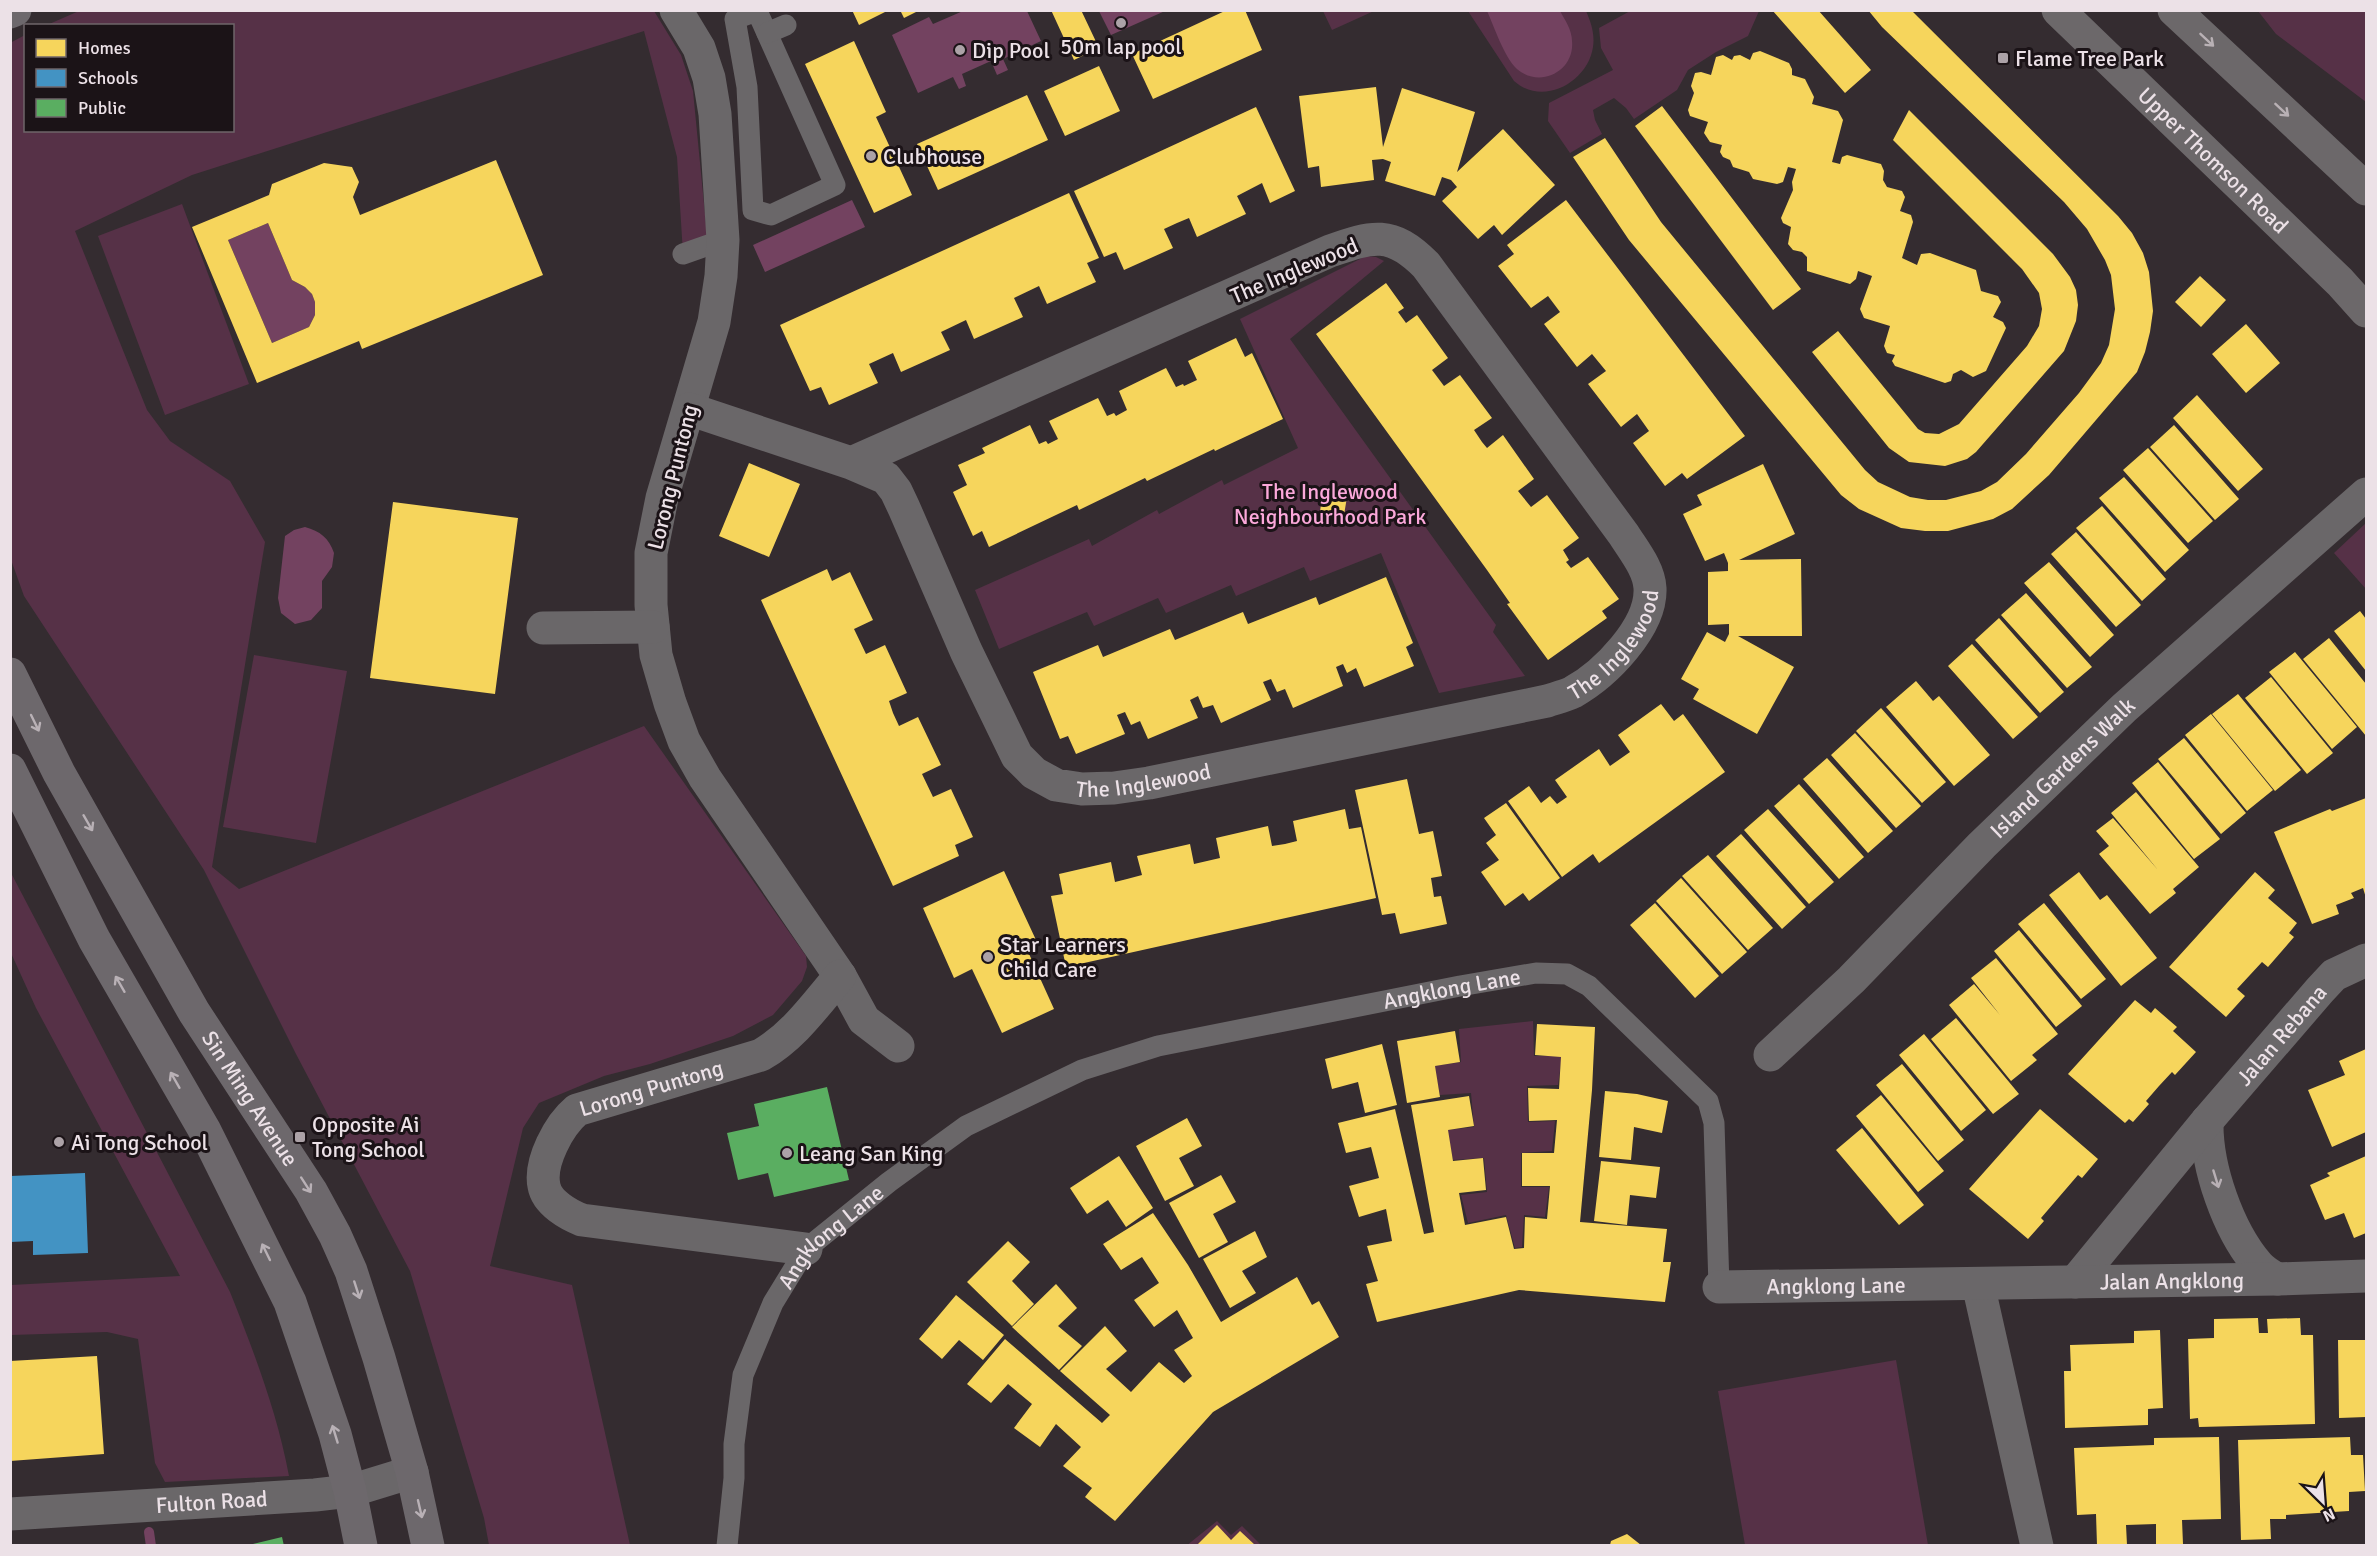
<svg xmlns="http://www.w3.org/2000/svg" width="2377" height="1556" viewBox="0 0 2377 1556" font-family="Signika,sans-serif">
<rect width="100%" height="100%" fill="#342c30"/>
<path fill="#563147" d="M1632,10L1759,11L1748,36L1716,52L1688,70L1677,90L1634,119L1626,108L1614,98L1593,110L1595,120L1602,134L1570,153L1548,121L1549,103L1613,70L1601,48L1599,28Z
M79,11H654L681,55L693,91L708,245L683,254L677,157L644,31L192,175L75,231L147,410L170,441L230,481L265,542L212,867L239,889L644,726L806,956L807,967L802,981L773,1015L733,1036L650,1064L604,1076L539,1103L523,1128L490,1266L572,1285L630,1545H489L484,1518L410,1271L296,1054L204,870L24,596L10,557V43L25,35L26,130H232V26L47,25Z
M1323,11H1374L1332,30Z
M1468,11H1586C1591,22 1595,34 1593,47C1588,82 1543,107 1514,81Z
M2258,11H2366V102L2276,34Z
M182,204L249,384L165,415L98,236Z
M1366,256L1376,257L1384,261L1290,339L1496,625L1493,632L1525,676L1439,693L1381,553L1310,581L1304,567L1236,596L1231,585L1166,613L1158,598L1094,626L1087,612L999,649L975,590L1089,539L1092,546L1157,510L1159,514L1222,480L1224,485L1298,448L1240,319Z
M2366,523V589L2334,553Z
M254,655L347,671L316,843L223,827Z
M10,871L230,1292C254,1352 277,1412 289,1476L165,1482L155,1463L138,1339L107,1332L11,1335V1285L180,1276L36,1008L11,953Z
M1533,1021L1534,1056H1562L1558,1085L1527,1086L1528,1122L1555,1121L1552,1151L1521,1153V1187H1549L1545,1217L1524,1215L1522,1247L1515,1248L1506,1215L1468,1223L1461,1195L1487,1192L1484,1158L1453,1160L1447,1130L1474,1127L1471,1093L1440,1095L1434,1066L1461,1062L1459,1029Z
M1896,1360L1928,1545H1745L1718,1391Z
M1217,1521L1231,1535L1242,1526L1261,1545L1186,1546Z"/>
<path fill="#734260" d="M1027,11L1041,41L1003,59L1008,70L997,75L991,61L962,74L966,86L959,89L953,77L918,93L892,35L929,17L933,24L963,11Z
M1099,11H1165L1111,35Z
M1487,11H1560C1565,20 1572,30 1572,41C1575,71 1540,89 1517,69C1504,57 1494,26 1487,11Z
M852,200L865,227L765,272L753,245Z
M268,223L292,280L305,287L312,294L315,302V315L309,327L272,343L228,240Z
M305,527C320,531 329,538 334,553L332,567L322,581V608L311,620L295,624L281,613L278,598L285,536L294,530Z"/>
<path fill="#f6d55c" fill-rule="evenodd" d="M852,10H889L859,25Z
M900,10H920L904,18Z
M1051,10H1081L1099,48L1074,60Z
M1227,10H1245L1262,50L1153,99L1132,54Z
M1772,10H1818L1871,70L1845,93Z
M1868,10H1911L2118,216L2132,233L2143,253L2149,272L2153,311L2150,332L2145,352L2137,372L2049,475L2012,509L1993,519L1948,531H1925L1901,528L1859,509L1841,495L1629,240L1573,157L1605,138L1661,222L1865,470L1878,482L1910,497L1928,500H1946L1981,491L1997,482L2026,454L2079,393L2101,363L2109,345L2115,309L2111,275L2105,260L2087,229L2064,202L1882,27Z
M854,41L886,112L876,117L912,195L874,213L805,64Z
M1760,51L1789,63L1792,69V75L1805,79L1814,97L1812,104L1838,111L1843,120L1832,162L1840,164L1842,157L1847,155L1881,164L1884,171L1883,180L1887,187L1902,191L1905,197L1900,211L1911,215L1913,222L1902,258L1917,265L1921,254L1930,253L1976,270L1981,291L1998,296L2001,302L1993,317L2003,322L2006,328L1986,371L1973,377L1961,370L1953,374L1951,381L1945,383L1895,366L1892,361L1895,355L1887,353L1884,346L1890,326L1864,318L1860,309L1872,276L1858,271L1856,279L1850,284L1807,271V257L1802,252L1793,250L1788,244L1791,227L1783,223L1781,218L1793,190L1792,182L1796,169L1788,167L1783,182L1777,184L1753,179L1749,172L1733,167L1730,160L1723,157L1720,152L1722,145L1710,142L1704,133L1708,122L1690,116L1688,110L1694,93L1691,86L1695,73L1701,72L1711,75L1716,57L1723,55L1732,60L1734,56L1740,55L1750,60L1753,53Z
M1099,66L1120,111L1065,136L1044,91Z
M1376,87L1383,147L1402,88L1475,112L1457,172L1503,129L1555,185L1502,235L1494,225L1478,239L1442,201L1457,187L1451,180L1442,177L1435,196L1385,181L1391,162L1383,159L1372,160L1374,180L1321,187L1319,166L1308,168L1299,96Z
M1027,95L1048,140L938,190L917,144Z
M1662,106L1801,289L1773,310L1635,126Z
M1256,107L1295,191L1270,203L1262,183L1237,196L1246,214L1197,237L1189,218L1177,223L1164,229L1173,248L1124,270L1116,252L1104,257L1074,191Z
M1909,110L2053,254L2070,277L2076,290L2078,305L2076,321L2064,351L1976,452L1967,459L1945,466L1909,462L1889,448L1812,352L1838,331L1918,429L1925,433L1939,434L1959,424L2027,346L2039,326L2042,309L2039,293L2022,269L1893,140Z
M496,160L543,275L362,349L359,341L257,383L192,227L269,195L272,184L324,163L352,167L359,182L353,197L360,215ZM268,223L292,280L305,287L312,294L315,302V315L309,327L272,343L228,240Z
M1069,193L1099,258L1087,263L1096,282L1047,304L1039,286L1014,298L1023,317L974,339L966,320L941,332L950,350L901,372L893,353L869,364L878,383L829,405L821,387L810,391L780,325Z
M1566,200L1745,436L1687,479L1682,473L1665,486L1633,443L1649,431L1637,414L1621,427L1588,384L1606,371L1592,354L1577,367L1544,324L1560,312L1548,296L1531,308L1498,266L1514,254L1507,245Z
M2200,276L2226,300L2201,327L2175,302Z
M1386,283L1404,308L1398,312L1406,323L1417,315L1448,358L1432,370L1444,386L1460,375L1492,418L1474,430L1482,442L1487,448L1503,435L1534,479L1518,491L1531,507L1547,495L1579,538L1563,550L1569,560L1566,562L1571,568L1588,557L1619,599L1602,611L1607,618L1548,660L1507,604L1510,603L1487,570L1316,334Z
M2246,324L2280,363L2246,393L2212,354Z
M1236,338L1245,357L1252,353L1283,419L1215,451L1214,449L1147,481L1145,478L1079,510L1077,505L989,547L982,531L973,536L953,492L967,485L958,465L985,453L982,448L1030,425L1039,444L1046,441L1048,444L1058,439L1049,421L1098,398L1107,416L1114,413L1116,416L1127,410L1119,391L1166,368L1176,387L1183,384L1184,386L1197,380L1188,361Z
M2197,395L2263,469L2238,491L2173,418Z
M2174,425L2239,499L2215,520L2150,447Z
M2148,448L2213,521L2188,543L2123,470Z
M749,463L800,484L769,557L719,536Z
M1763,464L1795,534L1739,560L1801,559L1802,636H1738L1794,667L1757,734L1693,699L1699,689L1681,679L1707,632L1725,642L1729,634V624L1708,625V572L1728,571V563L1724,553L1705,561L1683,514L1702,505L1697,495Z
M2124,477L2189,550L2165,572L2099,498Z
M1323,488L1348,491L1344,515L1320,512Z
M393,502L518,518L495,694L370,678Z
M2102,506L2166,579L2142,601L2076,528Z
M2076,532L2141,605L2116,627L2051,554Z
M2049,562L2114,635L2090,657L2024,583Z
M827,569L832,581L850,572L873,620L854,629L866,654L885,645L907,693L889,701L893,713L899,726L918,717L941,765L922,774L933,797L951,789L973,837L955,845L959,856L893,886L761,600Z
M1386,577L1413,643L1406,647L1414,666L1364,687L1356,668L1347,673L1343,664L1336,667L1343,686L1293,708L1285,689L1277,692L1271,679L1263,682L1271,700L1221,723L1213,705L1203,708L1198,696L1190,700L1198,718L1148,739L1140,721L1131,725L1125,712L1117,715L1125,734L1076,754L1068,736L1060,739L1033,672L1098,645L1103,657L1170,629L1175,640L1243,612L1248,624L1316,597L1319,605Z
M2026,593L2092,667L2067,688L2001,615Z
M2360,611L2366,619V671L2334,631Z
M1999,618L2064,692L2040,713L1975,640Z
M2329,638L2366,684V736L2303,659Z
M1972,644L2038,717L2013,739L1948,666Z
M2295,652L2357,727L2332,749L2269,672Z
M2271,677L2333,753L2307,774L2245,698Z
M1916,681L1933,701L1939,696L1990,755L1954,786L1886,707Z
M2238,694L2301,770L2275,791L2212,714Z
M1661,704L1674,721L1683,714L1725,772L1599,863L1593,854L1562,877L1508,801L1529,786L1541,803L1550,796L1557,804L1567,797L1555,780L1599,749L1610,766L1630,752L1618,735Z
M1881,708L1946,782L1922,803L1856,731Z
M2211,714L2273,790L2247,811L2185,735Z
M1855,733L1921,806L1896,828L1831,755Z
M2184,738L2246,813L2221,834L2158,759Z
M1827,758L1893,831L1868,853L1803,779Z
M2158,762L2220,839L2194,859L2132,783Z
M1407,779L1419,834L1433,831L1442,876L1431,878L1434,897L1441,896L1447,924L1400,934L1395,913L1382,915L1355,790Z
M1799,784L1864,857L1839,879L1774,806Z
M2136,792L2199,867L2173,889L2176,893L2150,914L2099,854L2109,846L2096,831L2113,818L2158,870L2111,813Z
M2366,798V898L2363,888L2351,893L2354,898L2336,905L2339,914L2312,924L2274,832L2330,809L2332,811Z
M1506,803L1560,878L1529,901L1523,893L1505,906L1481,872L1499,860L1486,843L1496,835L1484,818Z
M1345,809L1349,829L1361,827L1376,898L1066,967L1051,896L1063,894L1059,874L1111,862L1115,882L1127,879L1142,875L1137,856L1190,844L1194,864L1220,858L1216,838L1268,826L1272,846L1285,844L1297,841L1293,821Z
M1768,809L1834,882L1809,904L1744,830Z
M1741,834L1806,907L1782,929L1716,856Z
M1708,855L1773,928L1748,950L1682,876Z
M1004,871L1036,940L1025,945L1054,1009L1002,1033L972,969L954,978L923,908Z
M2079,872L2100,900L2107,895L2157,958L2121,986L2049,895Z
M2255,872L2275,890L2268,898L2297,923L2289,933L2294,937L2268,967L2262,962L2237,989L2245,996L2226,1017L2169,967Z
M1681,878L1747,952L1722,974L1656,901Z
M1655,903L1719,976L1695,998L1630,925Z
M2044,903L2106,979L2081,999L2018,924Z
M2019,930L2082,1006L2056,1027L1994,951Z
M1996,958L2058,1034L2032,1055L2037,1060L2011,1081L1949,1005L1974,984L2000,1015L1971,978Z
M2135,1000L2151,1013L2155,1008L2177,1027L2173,1031L2196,1052L2175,1075L2172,1072L2159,1086L2146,1101L2149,1104L2133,1122L2129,1119L2125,1123L2068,1074Z
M1956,1018L2019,1094L1993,1114L1931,1039Z
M1537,1024L1595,1027L1592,1090L1580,1222L1667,1229L1663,1262H1671L1665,1302L1519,1290L1377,1322L1366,1284L1378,1281L1367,1246L1392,1241L1386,1209L1359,1217L1349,1186L1379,1178L1371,1147L1346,1153L1338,1123L1395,1109L1424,1234L1434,1232L1411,1105L1469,1096L1474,1126L1448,1130L1453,1161L1483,1158L1486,1190L1459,1193L1465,1225L1506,1217L1514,1249L1524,1248L1525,1217L1547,1219L1550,1186H1522V1153H1554L1557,1120L1529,1121L1528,1088L1559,1089L1561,1057L1535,1055Z
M1455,1031L1460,1062L1435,1066L1440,1097L1407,1103L1397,1041Z
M1924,1034L1986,1110L1961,1131L1899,1055Z
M1382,1044L1397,1105L1365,1113L1358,1082L1332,1089L1325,1059Z
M2366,1049V1132L2332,1147L2308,1090L2345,1075L2339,1061Z
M1902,1064L1964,1140L1938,1161L1876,1085Z
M1605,1091L1637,1094L1668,1101L1662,1133L1634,1127L1631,1160L1599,1157Z
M1881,1095L1944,1171L1918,1192L1856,1116Z
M2040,1109L2098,1159L2082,1178L2078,1175L2041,1218L2044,1221L2028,1239L1969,1189Z
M1187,1118L1202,1146L1179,1158L1194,1186L1165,1201L1136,1146Z
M1862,1128L1924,1205L1899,1225L1836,1150Z
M1119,1156L1153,1208L1126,1227L1108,1200L1087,1214L1070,1188Z
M2366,1156V1233L2354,1238L2344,1213L2325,1220L2310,1185L2330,1176L2327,1173Z
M1601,1161L1660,1167L1656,1198L1630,1195L1627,1225L1594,1221Z
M1221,1175L1236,1202L1213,1214L1228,1242L1199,1258L1169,1203Z
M1153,1213L1188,1265L1221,1322L1297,1277L1312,1305L1319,1301L1339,1337L1213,1412L1115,1521L1085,1497L1092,1488L1063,1466L1081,1447L1056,1424L1040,1447L1014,1428L1032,1404L1008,1384L991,1403L967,1384L1005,1339L1102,1423L1110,1415L1060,1371L1105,1326L1127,1351L1106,1369L1131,1392L1159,1362L1184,1383L1192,1376L1174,1350L1193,1338L1177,1310L1154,1327L1134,1300L1159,1283L1142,1257L1121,1270L1103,1244Z
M1255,1231L1267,1257L1242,1271L1256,1293L1230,1308L1203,1259Z
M1008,1241L1030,1262L1012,1281L1034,1304L1012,1326L967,1282Z
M1056,1284L1077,1308L1058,1326L1082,1346L1059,1370L1012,1327Z
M956,1295L1004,1335L983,1360L959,1340L942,1359L919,1339Z
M2258,1318L2259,1333H2268L2267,1319L2300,1318L2301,1335H2313L2315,1424L2199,1427L2198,1418L2190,1419L2188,1339L2214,1338V1319Z
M2160,1330L2163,1408L2148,1409V1425L2065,1428L2064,1371H2071L2070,1345L2134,1343V1331Z
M2338,1340H2366V1417L2339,1418Z
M97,1356L104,1454L10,1461V1361Z
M2219,1437L2221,1519L2182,1520L2183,1544L2156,1545V1524L2126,1525L2127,1545H2097L2096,1514L2077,1515L2074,1448L2154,1445V1438Z
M2350,1437L2351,1455H2363L2365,1491L2349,1492V1511L2286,1515V1519H2270L2271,1539L2241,1540L2238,1440Z
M1217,1525L1231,1540L1240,1531L1255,1545H1197Z
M1627,1534L1641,1545H1610L1611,1541Z"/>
<path fill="#4393c3" d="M85,1173L88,1253L33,1255V1241L10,1242V1176Z"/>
<path fill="#5aae61" d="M827,1087L849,1180L774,1197L768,1173L738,1180L727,1133L759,1126L754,1104Z
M282,1537L284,1546H250L249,1545Z"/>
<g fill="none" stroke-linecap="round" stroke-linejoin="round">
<path stroke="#734260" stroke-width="10" d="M149,1532L151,1546"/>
<g stroke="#6a6769" stroke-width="21">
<path d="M757,11L835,185L771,215L753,210L747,87L735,19Z"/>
<path d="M767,33L786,25"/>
<path d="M683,254L723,240"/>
<path id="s1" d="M727,1546L734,1478V1444L743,1375L773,1303L806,1249L889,1182L966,1126L1082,1070L1158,1046L1460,986L1536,973L1567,974L1589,986L1708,1101L1714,1123L1719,1287"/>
</g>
<g stroke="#6a6769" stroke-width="33">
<path d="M676,10L699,48L709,78L715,114L723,240L721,276L714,322L662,498L651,553V605L656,655L670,703L684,741L705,778L840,976L864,1020L898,1046"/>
<path id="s2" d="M689,409L851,463L886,478L896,491L904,508L966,651L1017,756L1034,773L1056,785L1082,789L1114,788L1149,783L1547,701C1556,698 1565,696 1573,692C1605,674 1652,627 1650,588C1649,569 1634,551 1624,535L1426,265C1391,230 1373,236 1330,251L851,463"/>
<path d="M543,628L653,627"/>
<path id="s3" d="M1770,1055L1851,980L1982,845L2124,708L2366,494"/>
<path d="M2207,1121C2206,1167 2228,1230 2258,1265C2263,1271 2270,1275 2277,1279"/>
<path id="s4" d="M806,1249L582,1220C569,1215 547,1203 544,1186C539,1162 559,1125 577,1110L761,1055C794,1036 815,1005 840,976"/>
<path id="s5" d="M2075,1282L2207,1121L2320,990L2334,975L2366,960"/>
<path d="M1978,1284L2037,1546"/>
<path id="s6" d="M1719,1287L2277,1279L2366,1276"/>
<path id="s7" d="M10,1514L315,1495L350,1491L412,1472"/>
</g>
<g stroke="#6d686c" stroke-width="33">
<path d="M10,12L15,10"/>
<path id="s8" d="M10,674L59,773L194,1012L311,1191L335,1235L351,1271L379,1358L412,1472L428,1546"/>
<path d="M10,770L94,939L205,1131L290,1302L335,1434L350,1491L361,1546"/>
</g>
<g stroke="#6c686a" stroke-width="33">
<path id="s9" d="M2058,10L2340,282L2366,311"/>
<path d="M2174,10L2366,189"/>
</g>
</g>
<defs><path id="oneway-shaft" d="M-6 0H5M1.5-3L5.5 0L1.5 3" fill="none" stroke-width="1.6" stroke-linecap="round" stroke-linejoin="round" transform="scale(1.5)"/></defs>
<g stroke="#b9b1b5">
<use href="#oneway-shaft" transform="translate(2207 40) rotate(43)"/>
<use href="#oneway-shaft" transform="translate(2282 110) rotate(43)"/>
</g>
<g stroke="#b9b1b6">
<use href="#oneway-shaft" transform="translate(35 723) rotate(64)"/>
<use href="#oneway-shaft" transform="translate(88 823) rotate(60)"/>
<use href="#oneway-shaft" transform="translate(120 984) rotate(-120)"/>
<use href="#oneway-shaft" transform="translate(175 1080) rotate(-120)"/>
<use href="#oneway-shaft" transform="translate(306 1185) rotate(57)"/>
<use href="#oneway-shaft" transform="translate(266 1252) rotate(-116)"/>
<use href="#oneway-shaft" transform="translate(357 1290) rotate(72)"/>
<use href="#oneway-shaft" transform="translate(335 1434) rotate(-107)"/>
<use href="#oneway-shaft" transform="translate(420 1509) rotate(77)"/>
</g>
<use stroke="#b8b0b5" href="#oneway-shaft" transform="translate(2216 1179) rotate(73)"/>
<g fill="#aca2a7" stroke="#1b1317" stroke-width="2">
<circle cx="1121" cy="23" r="6"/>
<circle cx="960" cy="50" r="6"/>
<rect x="1997" y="52" width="12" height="12" rx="3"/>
<circle cx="871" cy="156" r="6"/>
<circle cx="988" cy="957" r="6"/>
<rect x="294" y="1131" width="12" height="12" rx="3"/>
<circle cx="59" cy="1142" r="6"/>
<circle cx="787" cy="1153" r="6"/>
</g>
<g text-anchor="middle" stroke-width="6" stroke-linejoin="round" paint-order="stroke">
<g font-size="22" fill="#ece1e7" stroke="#1b1317" text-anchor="start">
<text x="1121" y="54" text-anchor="middle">50m lap pool</text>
<text x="972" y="58">Dip Pool</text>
<text x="2015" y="66">Flame Tree Park</text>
<text x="883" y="164">Clubhouse</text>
<text x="1000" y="952">Star Learners<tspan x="1000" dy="25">Child Care</tspan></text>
<text x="312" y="1132">Opposite Ai<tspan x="312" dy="25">Tong School</tspan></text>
<text x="71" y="1150">Ai Tong School</text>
<text x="799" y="1161">Leang San King</text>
</g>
<g font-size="22" fill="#ece1e7" stroke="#1b1317">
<text dy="8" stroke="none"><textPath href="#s9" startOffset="216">Upper Thomson Road</textPath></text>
<text transform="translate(1294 270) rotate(-23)" y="8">The Inglewood</text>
<text transform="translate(672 477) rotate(-76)" y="8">Lorong Puntong</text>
<text dy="8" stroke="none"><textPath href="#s2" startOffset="1158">The Inglewood</textPath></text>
<text dy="8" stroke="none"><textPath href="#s3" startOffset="410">Island Gardens Walk</textPath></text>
<text dy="8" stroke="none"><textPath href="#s2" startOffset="654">The Inglewood</textPath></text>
<text dy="8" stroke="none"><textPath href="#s1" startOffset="1023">Angklong Lane</textPath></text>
<text dy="8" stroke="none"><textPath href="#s5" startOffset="322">Jalan Rebana</textPath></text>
<text dy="8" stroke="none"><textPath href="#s4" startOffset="442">Lorong Puntong</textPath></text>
<text dy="8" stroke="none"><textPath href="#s8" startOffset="488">Sin Ming Avenue</textPath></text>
<text dy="8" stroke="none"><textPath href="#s1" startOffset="339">Angklong Lane</textPath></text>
<text dy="8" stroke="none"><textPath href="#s6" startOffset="453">Jalan Angklong</textPath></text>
<text dy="8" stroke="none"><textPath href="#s6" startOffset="117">Angklong Lane</textPath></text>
<text dy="8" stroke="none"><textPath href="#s7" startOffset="202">Fulton Road</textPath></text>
</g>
<g font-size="22" fill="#fba8da" stroke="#1b1317">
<text x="1330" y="499">The Inglewood<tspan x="1330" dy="25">Neighbourhood Park</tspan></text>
</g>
</g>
<rect width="2377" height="1556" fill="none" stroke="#ece1e7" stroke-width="24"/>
<rect x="24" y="24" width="210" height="108" fill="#1b1317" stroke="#6f656a" stroke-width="1.5"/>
<rect x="36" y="39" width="30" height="18" fill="#f6d55c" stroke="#6f656a" stroke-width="1.5"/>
<text x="78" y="54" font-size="18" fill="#ece1e7">Homes</text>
<rect x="36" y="69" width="30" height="18" fill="#4393c3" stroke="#6f656a" stroke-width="1.5"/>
<text x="78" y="84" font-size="18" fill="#ece1e7">Schools</text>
<rect x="36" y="99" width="30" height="18" fill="#5aae61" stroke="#6f656a" stroke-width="1.5"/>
<text x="78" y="114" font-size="18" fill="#ece1e7">Public</text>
<g transform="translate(2323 1502) rotate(155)" stroke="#1b1317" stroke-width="4.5" paint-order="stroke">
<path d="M0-4.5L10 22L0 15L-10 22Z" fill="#ece1e7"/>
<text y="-9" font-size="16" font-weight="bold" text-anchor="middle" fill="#ece1e7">N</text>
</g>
</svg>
